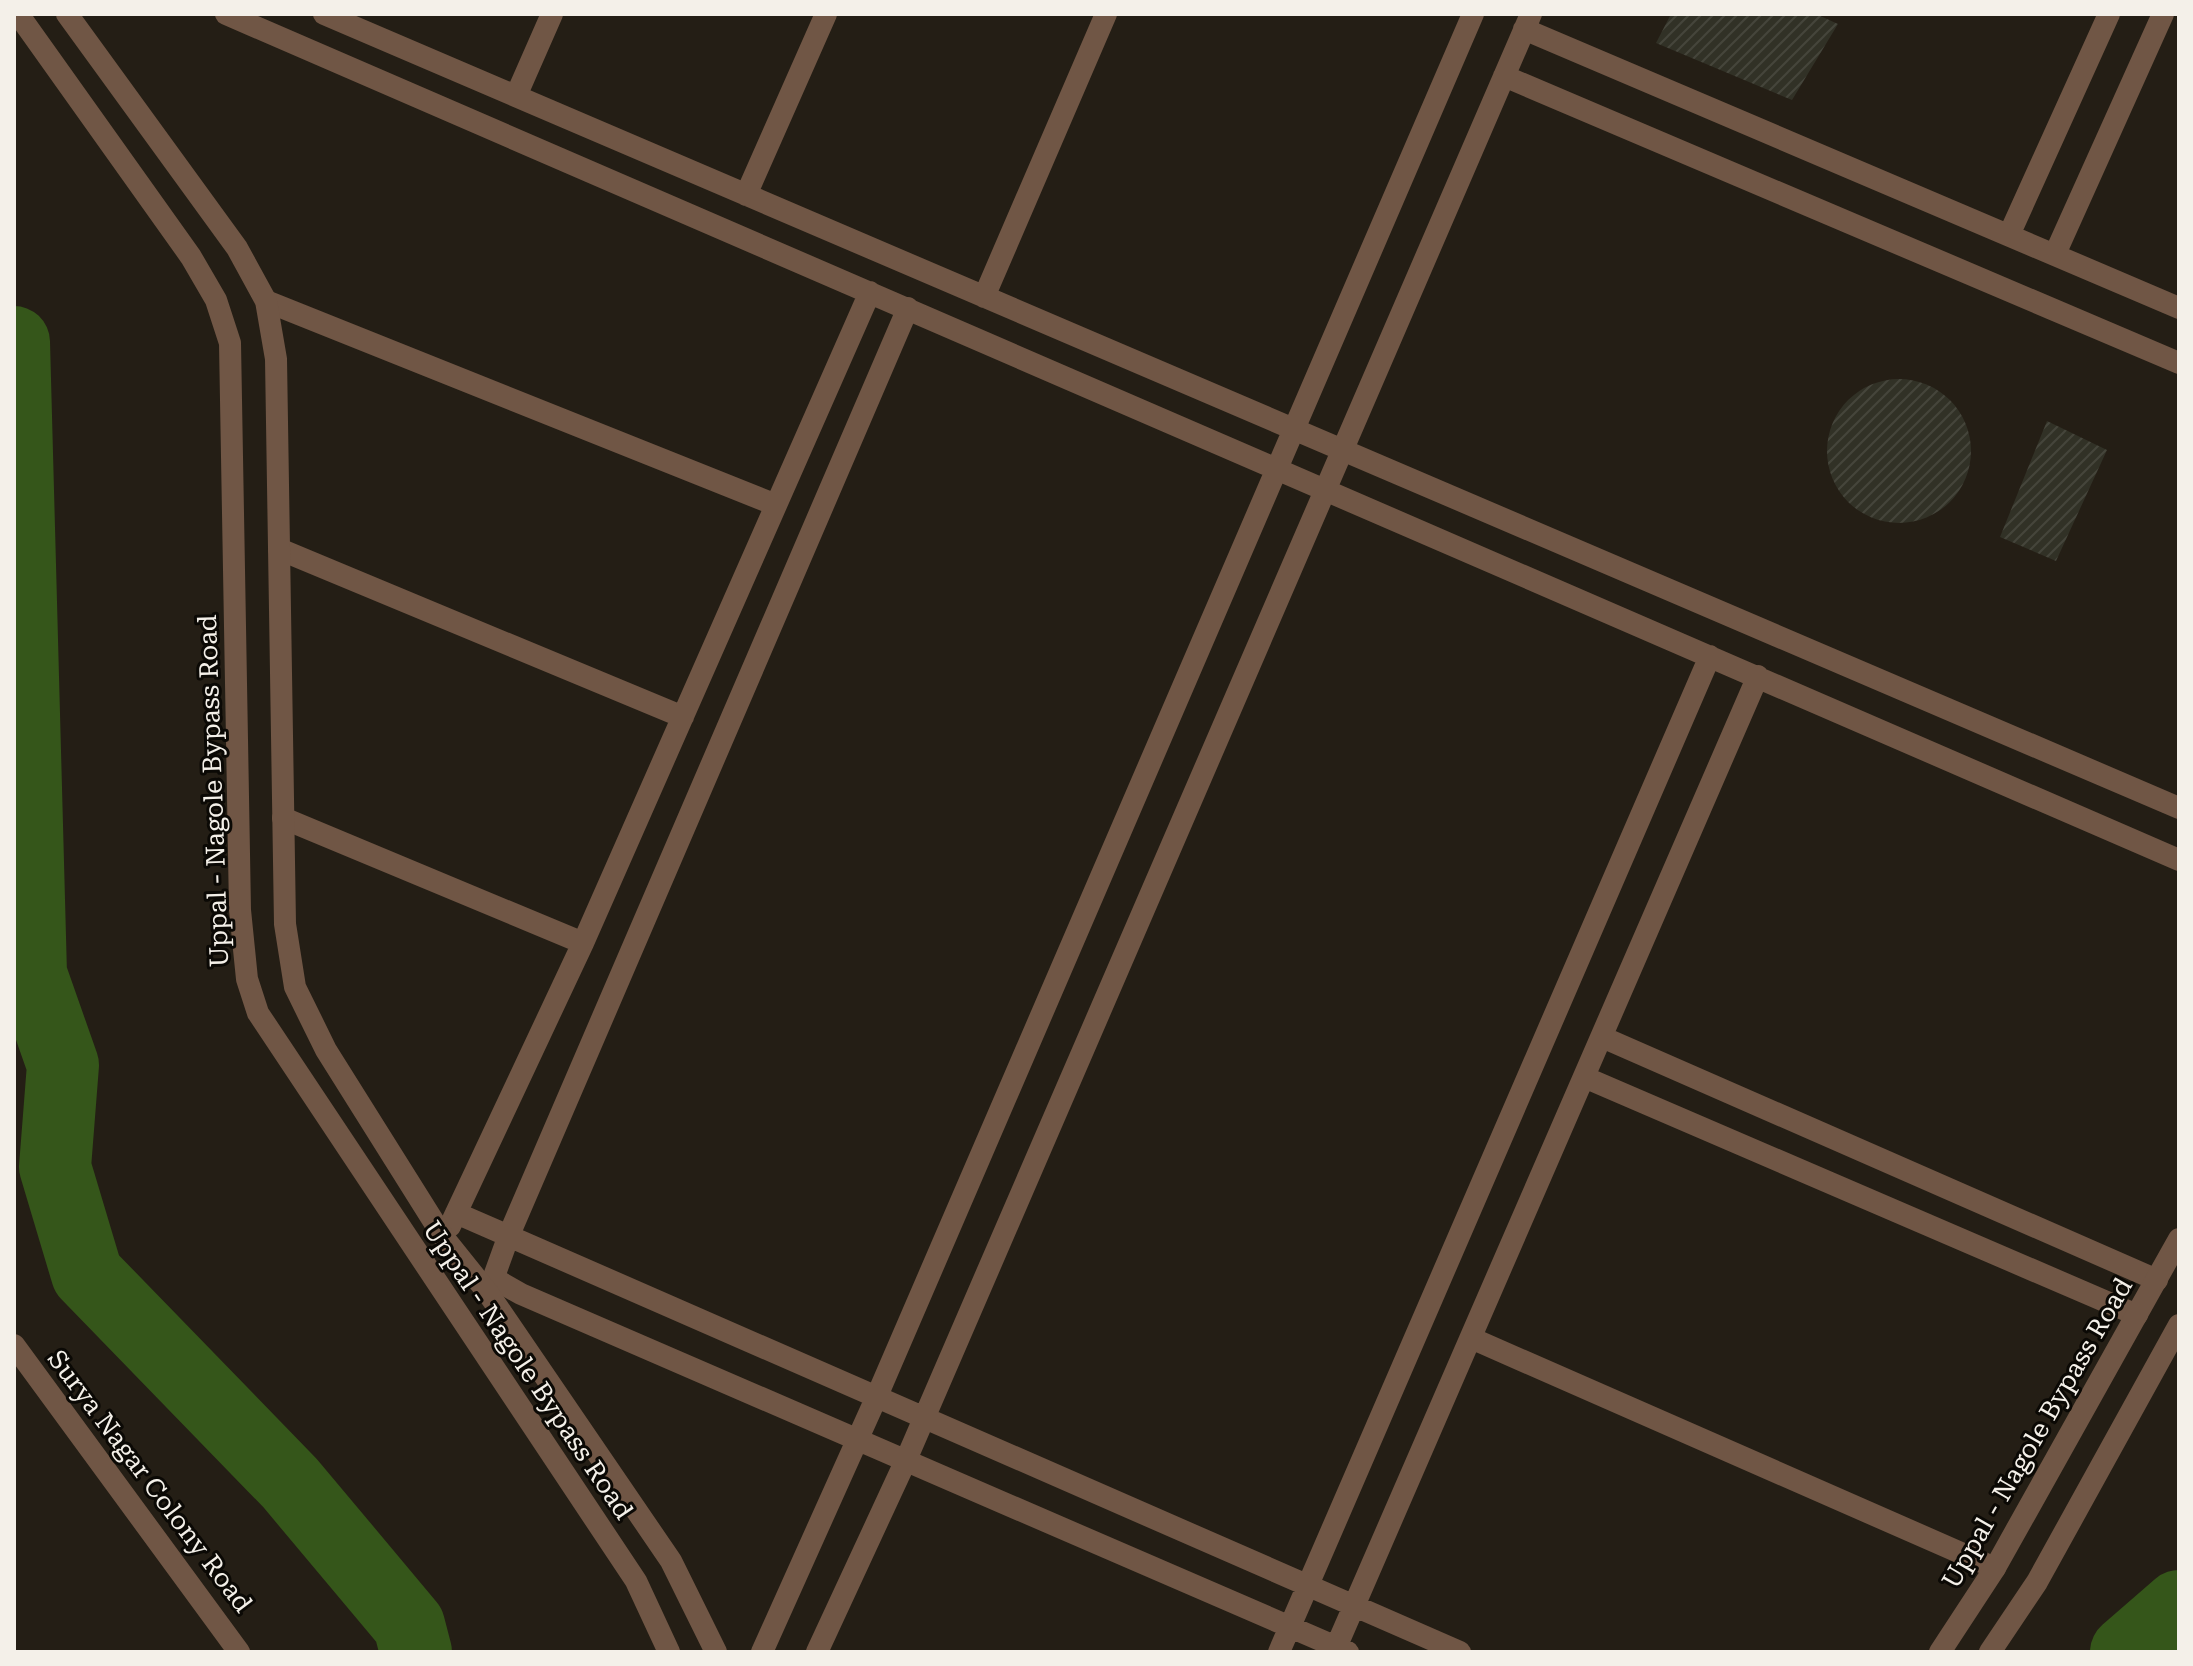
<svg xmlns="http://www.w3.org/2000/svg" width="2193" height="1666" viewBox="0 0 2193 1666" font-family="'Roboto Serif',serif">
<defs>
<pattern id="building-hatch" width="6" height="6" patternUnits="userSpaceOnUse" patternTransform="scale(2)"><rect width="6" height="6" fill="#313126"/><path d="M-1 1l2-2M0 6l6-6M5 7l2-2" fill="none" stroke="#45453b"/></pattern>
</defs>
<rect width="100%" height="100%" fill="#241e15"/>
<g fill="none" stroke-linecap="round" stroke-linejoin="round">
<path stroke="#35561a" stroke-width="72" d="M14,342L31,974L63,1065L55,1167L87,1274L290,1483L409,1625L416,1652
M2126,1652L2179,1606"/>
</g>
<path fill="url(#building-hatch)" d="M1671,14H1816L1838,24L1792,100L1656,43Z
M1827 451a72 72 0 1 1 144 0a72 72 0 1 1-144 0Z
M2047,421L2107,450L2056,561L2000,537Z"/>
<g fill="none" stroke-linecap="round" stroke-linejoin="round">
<path stroke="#705645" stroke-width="22" d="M226,14L2179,860
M324,14L2179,808
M1524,29L2179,308
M1504,76L2179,363
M516,96L552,14
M746,195L826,14
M2009,235L2109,14
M2055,254L2163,14
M984,297L1106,14
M266,301L776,505
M279,549L683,717
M283,818L583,943
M1602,1037L2157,1280
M1584,1077L2137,1315
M456,1213L1460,1652
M450,1226L583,943L870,292
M493,1278L521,1294L1348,1652
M488,1293L509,1235L908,308
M1471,1338L1995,1568
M14,1345L239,1652
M762,1652L877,1396L1473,14
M817,1652L906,1460L1531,14
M1279,1652L1710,656
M1334,1652L1758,676"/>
<path stroke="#705645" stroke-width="22" d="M18,14L191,257L216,300L230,343L240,910L247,979L258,1013L636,1581L669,1652
M67,14L237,248L266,301L276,359L285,924L295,987L326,1050L444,1238L488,1293L671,1561L716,1652
M1940,1652L1995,1568L2179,1239
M1990,1652L2037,1582L2179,1325"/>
</g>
<g text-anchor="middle" stroke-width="6" stroke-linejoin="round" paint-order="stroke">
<g font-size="26" fill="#f4f0e9" stroke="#0b0905">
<text transform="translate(213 791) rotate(-92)" y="9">Uppal - Nagole Bypass Road</text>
<text transform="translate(528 1370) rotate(56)" y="9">Uppal - Nagole Bypass Road</text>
<text transform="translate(2037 1433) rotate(-60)" y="9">Uppal - Nagole Bypass Road</text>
<text transform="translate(150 1481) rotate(53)" y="9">Surya Nagar Colony Road</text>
</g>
</g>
<rect width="2193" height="1666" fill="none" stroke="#f4f0e9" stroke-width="32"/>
</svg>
